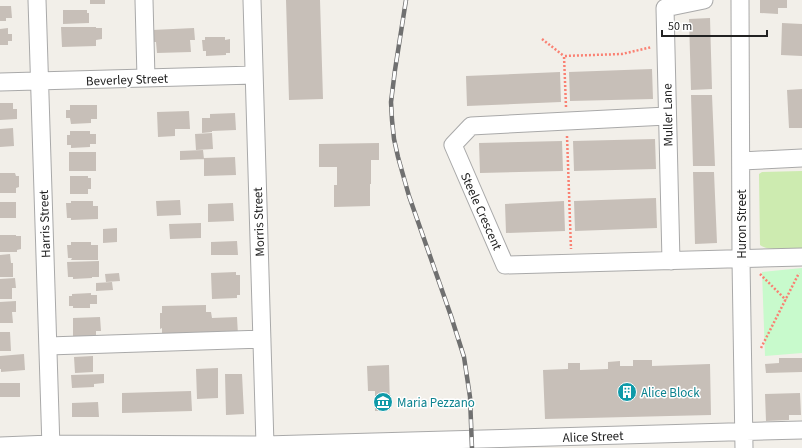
<svg xmlns="http://www.w3.org/2000/svg" width="802" height="448" viewBox="0 0 802 448" font-family="'Source Sans 3',sans-serif">
<rect width="100%" height="100%" fill="#f2efe9"/>
<path fill="#cdebb0" d="M802,171V248C789,248 770,252 760,245L759,174L762,172Z"/>
<path fill="#c8facc" d="M802,268V353L765,356L762,272Z"/>
<path fill="#c7bfb8" d="M90,0H105V4H90Z
M286,0H320L323,99L289,100Z
M760,0H787V8H778V14L760,13Z
M0,6H11L12,18H6V21H0Z
M63,10H87V13H89V23L63,24Z
M710,18L712,89L691,90L689,19Z
M782,23L802,24V56L781,55Z
M61,27H96V28H102V39L96,40V46L62,47Z
M8,28V34H12V41H8V45H0V29Z
M194,28L195,40H190L191,52L157,53L156,42H153L152,30Z
M205,37H225V40L230,39V53H226V55L206,56V51H203L202,40H205Z
M652,69L653,99L570,101L569,72Z
M560,72L561,102L467,106L466,76Z
M802,89V128H789L787,90Z
M691,95H712L715,166H693Z
M0,103H13V109H17V119L0,120Z
M70,105H97V119H91V123L71,124L70,118H66V110H70Z
M189,111L190,129H175V136L158,137L157,112Z
M235,113L236,130L212,131V132L202,133V118H210V114Z
M13,128L14,146L0,147V129Z
M70,131H90V134H96V144H90V147L71,148V145H67V135H70Z
M212,133L213,149L196,150L195,134Z
M655,139L656,169L574,171L573,141Z
M562,141L563,171L480,173L479,143Z
M379,143V160H371V184H370V206L334,207V185H337V167H319V144Z
M203,150L204,159L180,160V151Z
M69,152H96V171H69Z
M235,157L236,175L204,176V158Z
M693,172H714L717,243L695,244Z
M0,173H15L16,176H19V187L16,188V193H0Z
M70,176H88V178H91V189H88V194H70Z
M656,198L657,228L575,231L574,201Z
M180,200L181,215L157,216L156,201Z
M71,201H93V206H98V219L71,220V218H67L66,203H71Z
M564,201L565,231L506,233L505,204Z
M0,202H16V218H0Z
M233,203L234,221L208,222V204Z
M201,223V238L170,239L169,224Z
M117,228V242L103,243V229Z
M0,235H16V236H21V249L17,250V252H0Z
M237,241L238,255H211V242Z
M71,242H91V245H98V260H71L72,258H68L67,245H71Z
M10,254L11,263H13V277H0V255Z
M99,261V277H92V278L73,279V277H68L67,262Z
M236,272V275H240V295H237V298L212,299L211,273Z
M119,273L120,281L106,282L105,274Z
M15,278L16,288H12V299H0V279Z
M112,282L113,290L96,291V283Z
M91,293V295H97V304H90V308H73V306H69V296H72V294Z
M16,301V312H12L13,323H0V302Z
M206,305V312H211L212,318L237,317L238,335H162V328L160,329V313H162V306Z
M100,317L101,331H96V336L73,337V318Z
M0,332H10L11,351H0Z
M24,354L25,370L1,372V369H0V356Z
M93,356V372L75,373L74,357Z
M779,358H802V372L766,373L765,364L779,363Z
M633,360H652V366L710,364L711,415L545,419L543,370L568,369V363H580V370L608,369V362L620,361V366H633Z
M389,365L390,410L375,411V391H368L367,366Z
M218,368V398L197,399L196,369Z
M104,374V383L94,384V387L72,388L71,375Z
M225,374H242L244,414L226,415Z
M0,383H20V397H0Z
M191,391L192,411L122,413V393Z
M800,393L801,415H789V420L766,421L765,394Z
M98,402L99,417H72V403Z"/>
<g fill="none" stroke-linecap="round" stroke-linejoin="round">
<defs>
<path id="minor" d="M37,0L51,448
M144,0L146,78
M252,0L265,445
M740,0L741,260L744,448
M0,82L254,75
M667,116L471,126L453,145L505,265L802,257
M741,161L802,158
M671,261L665,8L704,0
M48,346L262,339
M0,446L51,444L265,445L802,430"/>
</defs>
<use href="#minor" stroke="#a9a9a9" stroke-width="19"/>
<path stroke="#fa8072" stroke-width="2.5" stroke-dasharray="2 2" stroke-linecap="butt" d="M542,39L564,56
M566,107L564,56L622,54L652,47
M567,136L571,249
M760,274L786,300
M761,348L799,273"/>
<use href="#minor" stroke="#fff" stroke-width="17"/>
<defs>
<path id="rail" d="M406,0L395,70L391,102L392,120L394,139L398,157L409,196L451,316L464,357L470,397L472,448"/>
</defs>
<use href="#rail" stroke="#707070" stroke-width="4.5"/>
<use href="#rail" stroke="#fff" stroke-width="3" stroke-dasharray="9" stroke-linecap="butt"/>
</g>
<defs>
<symbol id="building-disc" viewBox="-11 -11 22 22"><circle r="9.5" fill="#0f9aa8" stroke="#fff"/><path d="M-4-6H4V6H1V3H-1V6H-4ZM-2.5-4.3h1.7v1.8h-1.7ZM.8-4.3h1.7v1.8H.8ZM-2.5-1h1.7V.8h-1.7ZM.8-1h1.7V.8H.8Z" fill="#fff"/></symbol>
<symbol id="museum-disc" viewBox="-11 -11 22 22"><circle r="9.5" fill="#0f9aa8" stroke="#fff"/><path d="M0-6L6-3V-2H-6V-3ZM-5-1h2V3h-2ZM-1-1h2V3h-2ZM3-1h2V3H3ZM-6 4H6V6H-6Z" fill="#fff"/></symbol>
</defs>
<g fill-rule="evenodd">
<use href="#building-disc" x="616" y="381" width="22" height="22"/>
<use href="#museum-disc" x="372" y="391" width="22" height="22"/>
</g>
<g text-anchor="middle" stroke-width="3" stroke-linejoin="round" paint-order="stroke">
<g font-size="13" fill="#222" stroke="#fff">
<text transform="translate(127 79) rotate(-2)" y="5">Beverley Street</text>
<text transform="translate(667 115) rotate(-91)" y="5">Muller Lane</text>
<text transform="translate(482 211) rotate(66)" y="5">Steele Crescent</text>
<text transform="translate(258 222) rotate(-92)" y="5">Morris Street</text>
<text transform="translate(44 224) rotate(-92)" y="5">Harris Street</text>
<text transform="translate(741 224) rotate(-90)" y="5">Huron Street</text>
<text transform="translate(593 436) rotate(-2)" y="5">Alice Street</text>
</g>
<g font-size="13" fill="#0d838f" stroke="#fff" text-anchor="start">
<text x="641" y="397">Alice Block</text>
<text x="397" y="407">Maria Pezzano</text>
</g>
</g>
<path d="M662 30v6h105v-6" fill="none" stroke="#222222" stroke-width="2"/>
<text x="668" y="30" font-size="12" fill="#222222" stroke="#ffffff" stroke-width="3" paint-order="stroke">50 m</text>
</svg>
